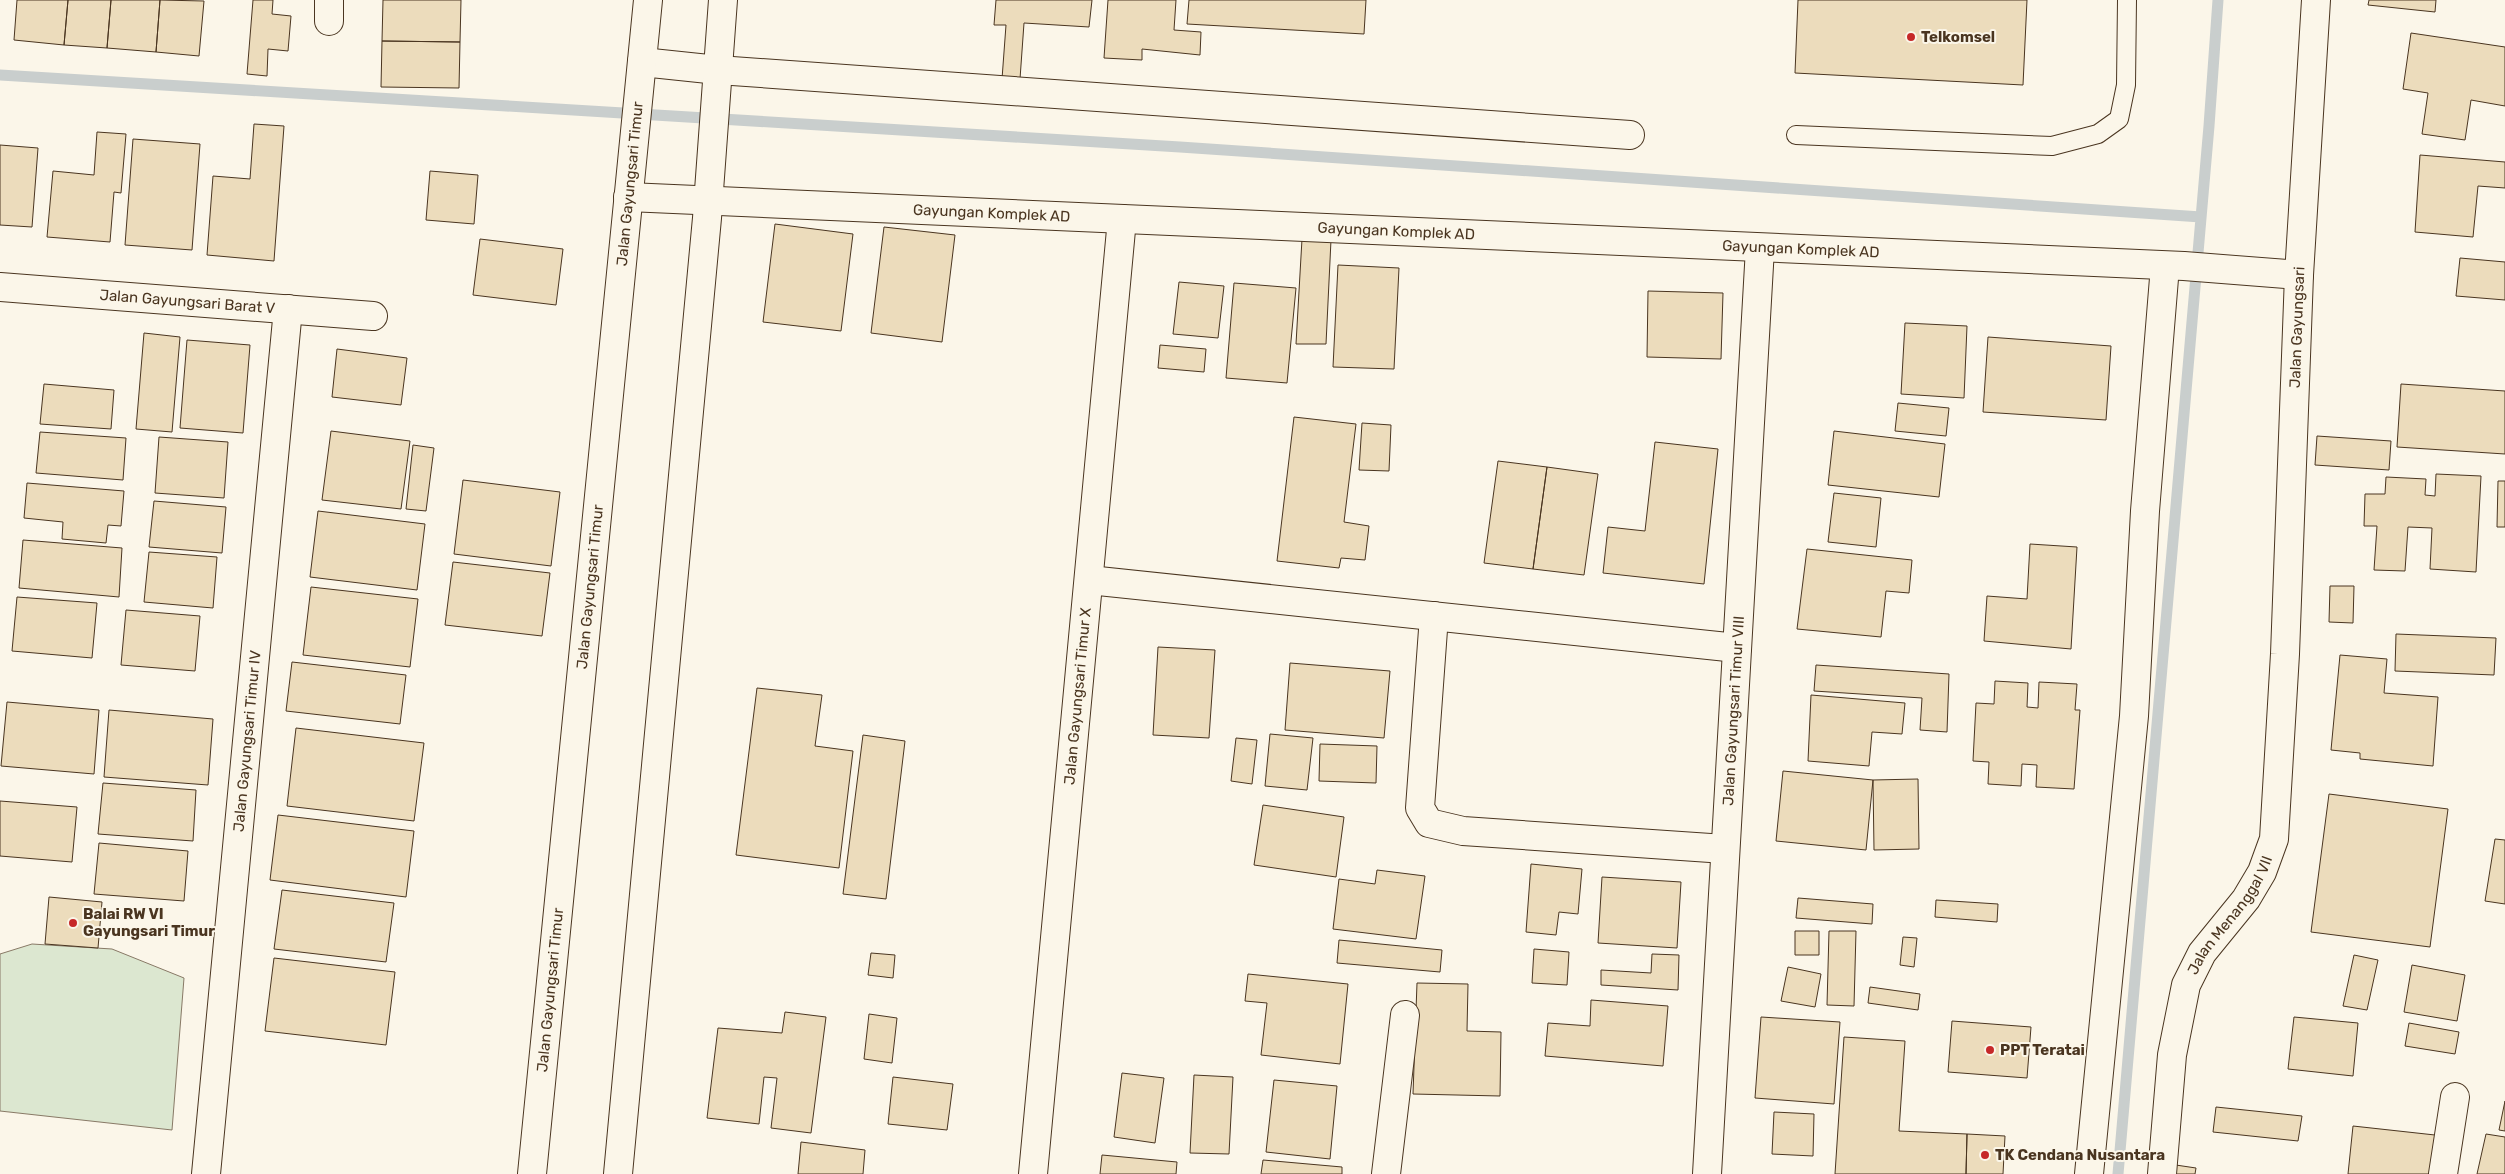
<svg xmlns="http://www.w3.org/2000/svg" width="2505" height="1174" viewBox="0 0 2505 1174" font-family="Rubik,sans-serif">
<rect width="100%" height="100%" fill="#fbf6e9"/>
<path fill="#dce7d0" stroke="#887966" d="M32,944L112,949L184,978L172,1130L0,1111V954Z"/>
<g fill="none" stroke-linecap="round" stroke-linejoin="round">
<path stroke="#c9cecd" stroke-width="11" d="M0,75L1180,147L2201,217
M2118,1174L2209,126L2218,0"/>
</g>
<path fill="#ecdcbc" stroke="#4a3520" d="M17,0H68L64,45L14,40Z
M68,0H111L107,48L64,45Z
M111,0H160L156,52L107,48Z
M160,0L204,1L199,56L156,52Z
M253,0H273L272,14L291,16L288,51L268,49L267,76L247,74Z
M383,0H461L460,42L382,41Z
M996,0H1092L1089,27L1024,23L1020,79H1002L1006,25H994Z
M1108,0H1176L1174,30L1201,32L1200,55L1142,49V60L1104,58Z
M1189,0H1366L1364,34L1187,24Z
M1798,0H2027L2023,85L1795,73Z
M2369,0H2436L2435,12L2368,5Z
M2411,33L2505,47V106L2471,100L2465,140L2422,134L2428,93L2403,89Z
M382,41L460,42L459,88L381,87Z
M254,124L284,126L274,261L207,255L213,176L250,179Z
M97,132L126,134L121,193L114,192L110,242L47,237L53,171L94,175Z
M133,139L200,144L192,250L125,245Z
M0,145L38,148L32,227L0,225Z
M2420,155L2505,162V188L2478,186L2473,237L2415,232Z
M430,171L478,175L474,224L426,220Z
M775,224L853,234L841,331L763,322Z
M884,227L955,235L942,342L871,333Z
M480,239L563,249L556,305L473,295Z
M1302,239L1331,240L1326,344H1296Z
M2460,258L2505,262V300L2456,296Z
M1338,265L1399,268L1394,369L1333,367Z
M1179,282L1224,286L1218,338L1173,334Z
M1234,283L1296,288L1287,383L1226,378Z
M1648,291L1723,293L1721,359L1647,357Z
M1905,323L1967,326L1964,398L1901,394Z
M144,333L180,337L172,432L136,429Z
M1988,337L2111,346L2106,420L1983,412Z
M187,340L250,345L243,433L180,428Z
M1160,345L1206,349L1204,372L1158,368Z
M337,349L407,358L401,405L332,397Z
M44,384L114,390L111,429L40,424Z
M2401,384L2505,391V454L2397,447Z
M1898,403L1949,408L1946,436L1895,431Z
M1294,417L1356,424L1344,522L1369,526L1365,560L1341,558L1339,568L1277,561Z
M1362,423L1391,425L1389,471L1359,470Z
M331,431L410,441L401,509L322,500Z
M1834,431L1945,444L1939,497L1828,485Z
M40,432L126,438L123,480L36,473Z
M2317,436L2391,441L2389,470L2315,465Z
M159,437L228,442L224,498L155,493Z
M1655,442L1718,449L1704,584L1603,573L1608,527L1645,531Z
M413,445L434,448L426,511L406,509Z
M1498,461L1547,467L1533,569L1484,563Z
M1547,467L1598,474L1584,575L1533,569Z
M2436,474L2481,476L2476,572L2430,569L2432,528L2408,527L2405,571L2374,570L2377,526H2364L2365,494H2385L2386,477L2426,479L2425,495L2435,496Z
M463,480L560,492L551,566L454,554Z
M2498,481H2505V527H2497Z
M27,483L124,491L121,526L108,525L106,543L62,539L63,522L24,518Z
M1834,493L1881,498L1876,547L1828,542Z
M154,501L226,507L222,553L149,547Z
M318,511L425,524L417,590L310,577Z
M23,540L122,548L119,597L19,588Z
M2030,544L2077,547L2071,649L1984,641L1987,596L2027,599Z
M1807,549L1912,560L1909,593L1886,591L1881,637L1797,629Z
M149,552L217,557L213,608L144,602Z
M453,562L550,573L542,636L445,625Z
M2330,586H2354L2353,623L2329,622Z
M311,587L418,599L410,667L303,655Z
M17,597L97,603L92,658L12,651Z
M126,610L200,616L195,671L121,665Z
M2396,634L2496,638L2494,675L2395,671Z
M1158,647L1215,650L1209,738L1153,735Z
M2340,655L2387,659L2384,693L2438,697L2433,766L2360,759V753L2331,750Z
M292,662L406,675L400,724L286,711Z
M1290,663L1390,671L1384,738L1285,730Z
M1816,665L1949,674L1947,732L1920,730L1922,698L1814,691Z
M1995,681L2028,683L2027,707L2038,708L2039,682L2077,684L2075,710H2080L2074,789L2036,787L2037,765L2022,764L2021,786L1988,784L1989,762L1973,761L1976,703L1994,704Z
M757,688L822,695L815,746L853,751L839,868L736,855Z
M1811,695L1905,703L1902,734L1872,732L1869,766L1808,761Z
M7,702L99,710L94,774L1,766Z
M109,710L213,719L208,785L104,777Z
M296,728L424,743L414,821L287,806Z
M1270,734L1313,738L1307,790L1265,786Z
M863,735L905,741L886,899L843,894Z
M1236,738L1257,740L1252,784L1231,781Z
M1320,744L1377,746L1376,783L1319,781Z
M1783,771L1873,780L1866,850L1776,841Z
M1918,779L1919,849L1874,850L1873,780Z
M103,783L196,790L193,841L98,834Z
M2329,794L2448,809L2430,947L2311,932Z
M0,801L77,807L72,862L0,856Z
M1263,805L1344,817L1336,877L1254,865Z
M278,815L414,831L406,897L270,880Z
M2495,839L2505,840V904L2485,901Z
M99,843L188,851L184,901L94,894Z
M1531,864L1582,869L1578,914L1559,912L1556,935L1526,932Z
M1377,870L1425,876L1416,939L1333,929L1339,879L1375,884Z
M1602,877L1681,882L1677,948L1598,943Z
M282,890L394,903L386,962L274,949Z
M49,897L102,902L98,948L45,944Z
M1798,898L1873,904L1872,924L1796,918Z
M1936,900L1998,904L1997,922L1935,917Z
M1795,931H1819V955H1795Z
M1829,931H1856L1854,1006L1827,1005Z
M1903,937L1917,938L1914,967L1900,965Z
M1339,940L1442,950L1440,972L1337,963Z
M1534,949L1569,952L1567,985L1532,983Z
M871,953L895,955L893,978L868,975Z
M1652,954L1679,955L1678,990L1601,985V970L1651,973Z
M2354,955L2378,960L2367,1010L2343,1006Z
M274,958L395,972L386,1045L265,1031Z
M2412,965L2465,975L2457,1021L2404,1012Z
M1788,967L1821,974L1815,1007L1781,1001Z
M1248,974L1348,984L1340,1064L1261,1055L1267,1003L1245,1001Z
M1417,983L1468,984L1467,1031L1501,1032L1500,1096L1413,1094Z
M1870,987L1920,994L1918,1010L1868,1003Z
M1591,1000L1668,1006L1663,1066L1545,1056L1548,1023L1590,1026Z
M785,1012L826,1017L811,1133L771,1128L777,1078L764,1077L759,1124L707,1118L718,1028L782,1033Z
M869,1014L897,1018L892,1063L864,1059Z
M1761,1017L1840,1022L1834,1104L1755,1098Z
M2294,1017L2358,1023L2353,1076L2288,1069Z
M1952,1021L2031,1027L2027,1078L1948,1072Z
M2409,1023L2459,1032L2455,1054L2405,1046Z
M1844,1037L1905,1041L1899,1131L1967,1134L1966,1174H1835Z
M1122,1073L1164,1078L1155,1143L1114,1137Z
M1194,1075L1233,1077L1229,1154L1190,1153Z
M893,1077L953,1084L947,1130L888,1124Z
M1274,1080L1337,1086L1330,1159L1266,1152Z
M2505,1101V1131L2499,1130Z
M2216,1107L2302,1116L2298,1141L2213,1132Z
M1774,1112L1814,1114L1813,1156L1772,1154Z
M2353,1126L2444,1136L2440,1174H2348Z
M1967,1134L2005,1136L2003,1174H1966Z
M2486,1134L2505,1137V1174H2477Z
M801,1142L865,1150L863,1174H798Z
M1102,1155L1177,1162L1176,1174H1100Z
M1263,1160L1342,1167V1174H1261Z
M2169,1164L2196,1168L2195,1174H2168Z"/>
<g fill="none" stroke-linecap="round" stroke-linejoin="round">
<defs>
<path id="lane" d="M1796,135L2052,146L2098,134L2119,119L2126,85L2127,0"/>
<g id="street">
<path d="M329,21V0"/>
<path d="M642,62L718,70L1630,135"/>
<path id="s1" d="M628,197L2184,266L2299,275"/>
<path id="s2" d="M0,287L373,316"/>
<path d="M1089,580L1737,648"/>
<path d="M1434,616L1420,808L1429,823L1463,831L1725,849"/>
<path id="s3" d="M206,1174L288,309"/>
<path id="s4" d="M532,1174L648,0"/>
<path d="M618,1174L707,218L723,0"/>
<path id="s5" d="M1033,1174L1122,219"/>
<path d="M1386,1174L1405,1015"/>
<path id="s6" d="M1707,1174L1760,248"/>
<path d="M2089,1174L2134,716L2145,511L2165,266"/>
<path id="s7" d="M2162,1174L2172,1055L2186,985L2202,953L2246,899L2262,872L2274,839L2285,654L2299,275L2316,0"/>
<path d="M2443,1174L2455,1097"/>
</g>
</defs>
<use href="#lane" stroke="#4a3520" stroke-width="20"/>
<use href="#street" stroke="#4a3520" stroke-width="30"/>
<use href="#lane" stroke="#fbf6e9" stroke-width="18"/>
<use href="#street" stroke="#fbf6e9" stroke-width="28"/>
</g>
<g fill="#c62828" stroke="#fbf6e9" stroke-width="2">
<circle cx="1911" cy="37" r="5"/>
<circle cx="73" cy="923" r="5"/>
<circle cx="1990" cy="1050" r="5"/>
<circle cx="1985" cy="1155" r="5"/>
</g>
<g text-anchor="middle" stroke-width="4" stroke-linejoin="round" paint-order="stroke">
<g font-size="15" font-weight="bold" fill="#4a3520" stroke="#fbf6e9" text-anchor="start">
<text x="1921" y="42">Telkomsel</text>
<text x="83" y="919">Balai RW VI<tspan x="83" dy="17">Gayungsari Timur</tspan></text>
<text x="2000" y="1055">PPT Teratai</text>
<text x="1995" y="1160">TK Cendana Nusantara</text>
</g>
<g font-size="15" fill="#4a3520" stroke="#fbf6e9">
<text dy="5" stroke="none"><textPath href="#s4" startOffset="995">Jalan Gayungsari Timur</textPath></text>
<text dy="5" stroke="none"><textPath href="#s1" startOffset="364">Gayungan Komplek AD</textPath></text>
<text dy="5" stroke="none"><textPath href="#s1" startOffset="769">Gayungan Komplek AD</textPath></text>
<text dy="5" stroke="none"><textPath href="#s1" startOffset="1174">Gayungan Komplek AD</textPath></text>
<text dy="5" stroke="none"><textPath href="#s2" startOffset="188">Jalan Gayungsari Barat V</textPath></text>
<text dy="5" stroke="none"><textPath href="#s7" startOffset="875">Jalan Gayungsari</textPath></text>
<text dy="5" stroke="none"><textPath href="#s4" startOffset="590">Jalan Gayungsari Timur</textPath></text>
<text dy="5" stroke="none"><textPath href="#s5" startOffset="480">Jalan Gayungsari Timur X</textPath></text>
<text dy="5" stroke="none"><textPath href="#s6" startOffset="464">Jalan Gayungsari Timur VIII</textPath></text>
<text dy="5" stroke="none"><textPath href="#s3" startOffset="435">Jalan Gayungsari Timur IV</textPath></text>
<text dy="5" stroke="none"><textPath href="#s7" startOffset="274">Jalan Menanggal VII</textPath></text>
<text dy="5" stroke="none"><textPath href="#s4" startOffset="185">Jalan Gayungsari Timur</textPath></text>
</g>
</g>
</svg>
